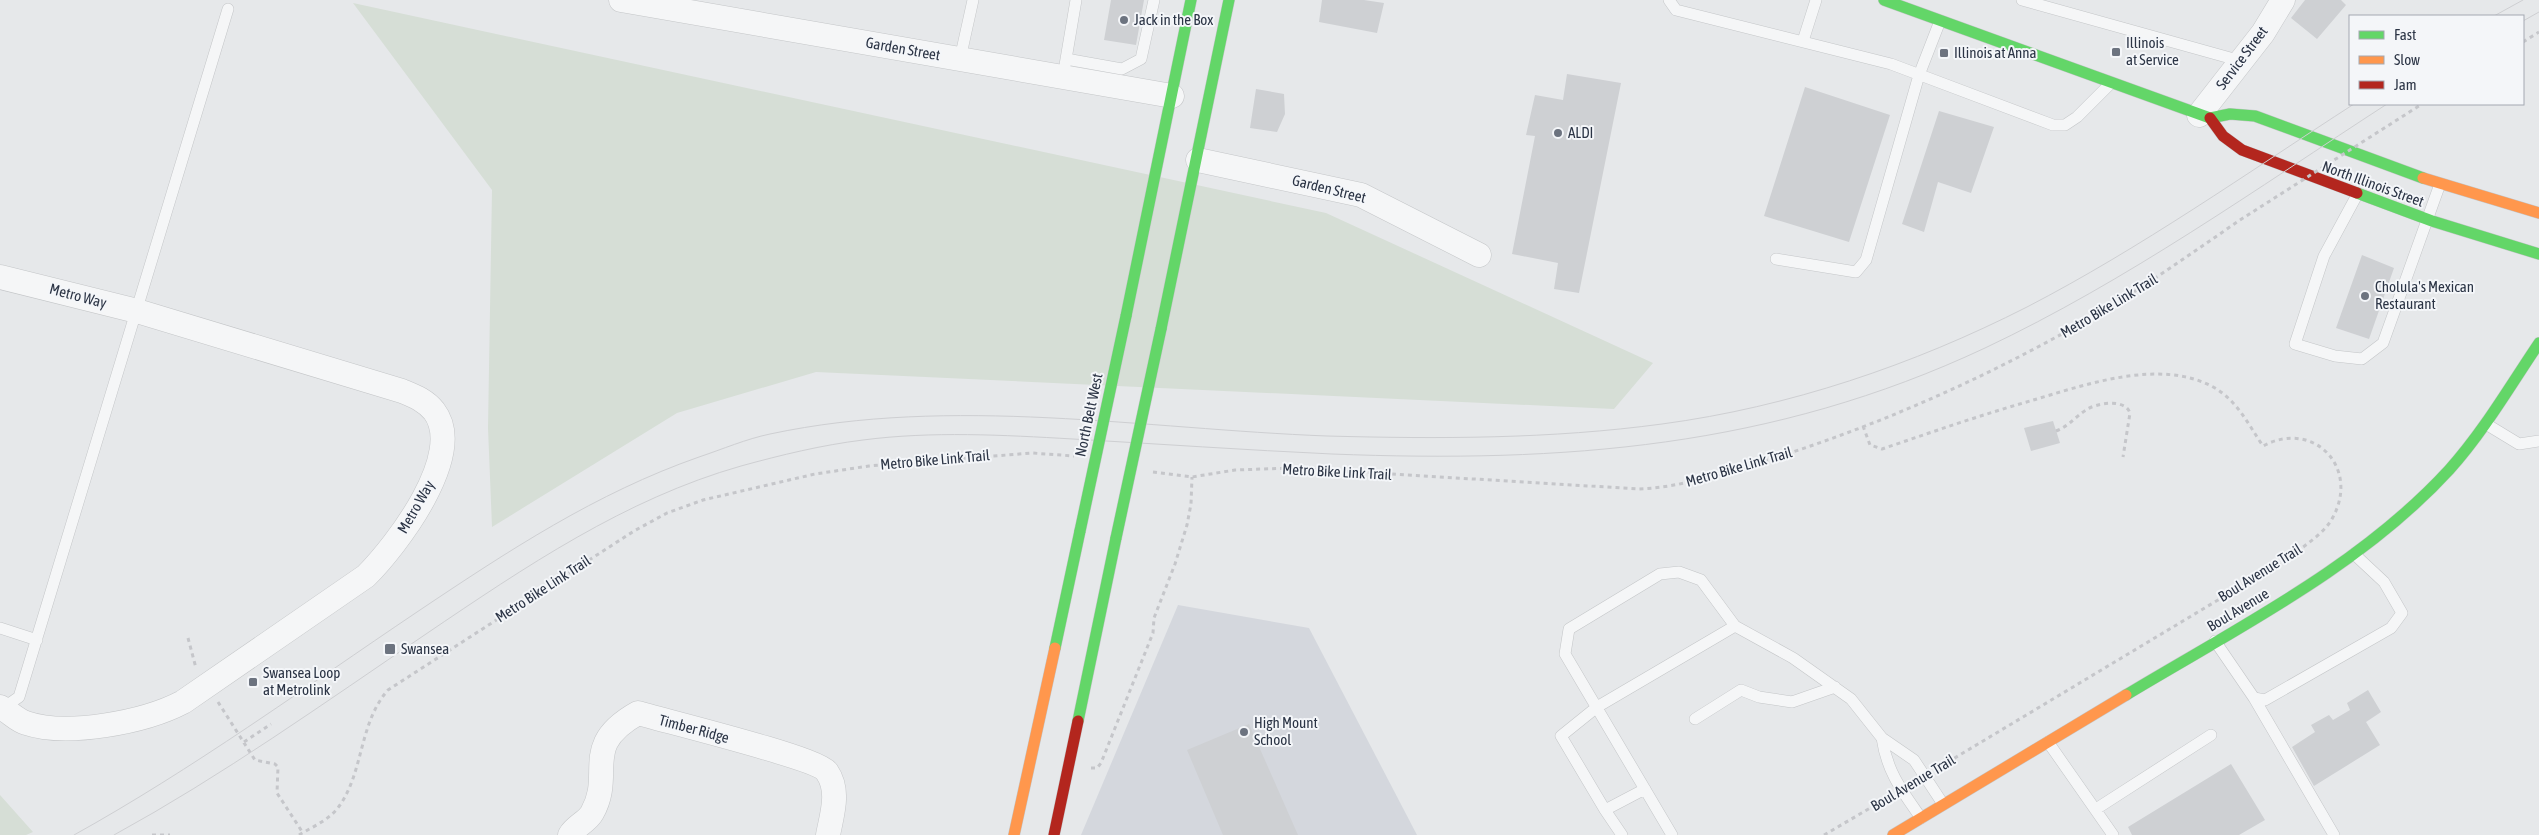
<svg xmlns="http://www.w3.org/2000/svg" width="2539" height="835" viewBox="0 0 2539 835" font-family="'Asap Condensed',sans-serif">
<rect width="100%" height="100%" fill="#e6e8ea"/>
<path fill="#d4d7dd" d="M1178,605L1309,628L1417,835H1081Z"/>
<path fill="#d6ded6" d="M353,3L1326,213L1653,363L1614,409L816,372L677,413L492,527L488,428L492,190Z
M0,795L33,832L26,835H0Z"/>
<path fill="#ced0d3" d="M1111,0H1144L1136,45L1104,40Z
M1322,0H1364L1384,3L1377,33L1319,22Z
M2305,0H2341L2346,5L2317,39L2291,18Z
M1567,74L1621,83L1579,293L1554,289L1558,263L1512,254L1535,136L1526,135L1535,95L1563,100Z
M1805,87L1890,115L1849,242L1764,216Z
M1256,89L1284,94L1285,114L1277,132L1250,128Z
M1939,111L1994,127L1971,193L1938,182L1924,232L1902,224Z
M2362,255L2394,268L2369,339L2336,328Z
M2053,421L2060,443L2031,451L2024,428Z
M2368,690L2381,712L2366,722L2380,745L2314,786L2292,747L2315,732L2311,725L2329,715L2333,720L2350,710L2347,703Z
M1249,724L1298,835H1223L1187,750Z
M2231,764L2265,820L2239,835H2132L2128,827Z"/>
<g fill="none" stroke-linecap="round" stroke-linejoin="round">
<defs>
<path id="lane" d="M1669,0L1676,10L1891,64L2053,125H2065L2077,117L2111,83
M2022,0L2241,61
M1803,41L1816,0
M960,59L973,0
M1066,59L1122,69L1141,59L1154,0
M1065,65L1076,0
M2357,195L2324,256L2295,344L2335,356L2362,359L2383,343L2440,184
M1776,259L1856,272L1866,260L1919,75L1940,21
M2486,424L2519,444L2539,441
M0,628L37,640
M2215,641L2254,698L2265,700L2391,628L2402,613L2384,582L2354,554
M2254,698L2334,835
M3,708L19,697L228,9
M1695,719L1741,690L1759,697L1792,702L1835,687
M2048,742L2113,835
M2096,809L2211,735
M1605,810L1645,789
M1921,818C1902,791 1887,772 1882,738L1914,760L1943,804
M1622,835L1605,810L1561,736L1597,707L1735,626
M1672,835L1565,654L1569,629L1660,574L1679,572L1701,580L1735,626L1793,658L1851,699L1882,738"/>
<path id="street" d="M621,0L1172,96
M2199,115L2263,33L2283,0
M1198,160L1361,195L1479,255
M0,277L137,311L402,391C414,396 425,400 434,411C467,454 396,546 366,576L183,702C145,722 67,737 26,723C16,720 9,711 0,707
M570,835C575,826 587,822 592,813C615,773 579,746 638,713C665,721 817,758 827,772C840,791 832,814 828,835"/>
<path id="fast" d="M1884,0L2210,118L2230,114L2255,116L2423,178
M2357,193L2432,221L2539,254
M1126,316L1191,0
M1161,329L1229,0
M1055,648L1080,531
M2126,695C2237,628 2360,567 2449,470C2484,431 2510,386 2539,343
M1078,721L1116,538"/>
<path id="slow" d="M2423,178L2539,213
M1014,835L1055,648
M1893,835L2126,695"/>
<path id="jam" d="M2210,118L2223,136L2242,150L2357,193
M1054,835L1078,721"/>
</defs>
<use href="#lane" stroke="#c4c6c8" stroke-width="12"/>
<use href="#street" stroke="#c4c6c8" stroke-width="25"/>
<use href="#fast" stroke="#c4c6c8" stroke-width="12"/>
<use href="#slow" stroke="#c4c6c8" stroke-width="12"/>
<use href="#jam" stroke="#c4c6c8" stroke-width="12"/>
<path stroke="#c5c6ca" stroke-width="3" stroke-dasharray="4 4" stroke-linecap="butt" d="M2523,42L2539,32
M1863,426L1870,445L1882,449C1932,432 1981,415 2030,401C2085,385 2161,357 2215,388C2238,402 2248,424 2263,446C2313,419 2360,467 2333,517C2325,533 2306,544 2293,555L1938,768
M2056,431C2069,426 2075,417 2086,410C2096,403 2125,398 2130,413L2123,457
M1153,472L1192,477L1235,470L1292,468L1639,489C1685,487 1731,471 1774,458C1882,424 1987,377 2085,321C2139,291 2189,255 2240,220
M188,638L196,668
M218,702L255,760L275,764L278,767L277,793L303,833
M244,742L271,724
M1091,768H1097L1101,763L1153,633L1154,618L1175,564L1187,525L1191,504L1192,477
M152,835H170
M299,835C312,827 327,821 337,809C364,775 358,724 388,690L634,531L667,513L703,500L815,474L869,466L1032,453L1074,456
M1824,835L1889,797"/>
<use href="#lane" stroke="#f5f6f7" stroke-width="11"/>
<use href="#street" stroke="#f5f6f7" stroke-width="24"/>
<use href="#fast" stroke="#63d668" stroke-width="11"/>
<use href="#slow" stroke="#ff974d" stroke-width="11"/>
<use href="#jam" stroke="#b3261e" stroke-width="11"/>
<path stroke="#cecfd2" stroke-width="1" d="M2494,16L2523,0
M2523,21L2539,12
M74,835C193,769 304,688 417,612C508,551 596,493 699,457C723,449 746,439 770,434C953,395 1143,429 1327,436C1439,439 1551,439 1662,424C1789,407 1913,365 2027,307C2141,248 2247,173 2354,104
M114,835C222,776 324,703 426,634C525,567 625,499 741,466C781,455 822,445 863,440C932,431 1003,435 1073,439C1159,444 1246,450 1332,454C1564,463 1772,448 1985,348C2127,281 2256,189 2387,104"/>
<defs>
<path id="fast-bridge" d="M1080,531L1126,316
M1116,538L1161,329"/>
</defs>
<use href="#fast-bridge" stroke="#c2c5c8" stroke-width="12" stroke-linecap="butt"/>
<path stroke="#c5c6ca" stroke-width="3" stroke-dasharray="4 4" stroke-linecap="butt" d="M2240,220L2422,104"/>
<use href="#fast-bridge" stroke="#63d668" stroke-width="11"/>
</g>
<g fill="#6c737f" stroke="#f4f6f9" stroke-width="2">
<circle cx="1124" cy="20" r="5"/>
<rect x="2111" y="47" width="10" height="10" rx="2.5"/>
<rect x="1939" y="48" width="10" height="10" rx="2.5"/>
<circle cx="1558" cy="133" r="5"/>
<circle cx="2365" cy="296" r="5"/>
<rect x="384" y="643" width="12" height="12" rx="2.5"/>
<rect x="248" y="677" width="10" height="10" rx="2.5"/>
<circle cx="1244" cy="732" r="5"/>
</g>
<g text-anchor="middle" stroke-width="4" stroke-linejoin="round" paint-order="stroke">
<g font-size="15" fill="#2b3445" stroke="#f4f6f9" text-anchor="start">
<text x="1134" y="25">Jack in the Box</text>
<text x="2126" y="48">Illinois<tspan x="2126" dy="17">at Service</tspan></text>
<text x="1954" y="58">Illinois at Anna</text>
<text x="1568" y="138">ALDI</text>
<text x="2375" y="292">Cholula's Mexican<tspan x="2375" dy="17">Restaurant</tspan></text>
<text x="401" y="654">Swansea</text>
<text x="263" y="678">Swansea Loop<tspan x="263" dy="17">at Metrolink</tspan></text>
<text x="1254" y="728">High Mount<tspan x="1254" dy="17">School</tspan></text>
</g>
<g font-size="15" fill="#2b3445" stroke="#f4f6f9">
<text transform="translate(903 49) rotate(10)" y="5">Garden Street</text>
<text transform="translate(2242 58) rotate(-53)" y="5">Service Street</text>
<text transform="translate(2373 184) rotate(20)" y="5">North Illinois Street</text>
<text transform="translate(1329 189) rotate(14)" y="5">Garden Street</text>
<text transform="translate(78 296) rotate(15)" y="5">Metro Way</text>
<text transform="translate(2109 306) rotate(-31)" y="5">Metro Bike Link Trail</text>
<text transform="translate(1089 415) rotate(-78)" y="5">North Belt West</text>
<text transform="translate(935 460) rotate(-5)" y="5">Metro Bike Link Trail</text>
<text transform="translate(1739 467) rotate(-16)" y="5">Metro Bike Link Trail</text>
<text transform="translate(1337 472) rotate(3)" y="5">Metro Bike Link Trail</text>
<text transform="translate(416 507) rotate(-60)" y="5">Metro Way</text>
<text transform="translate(2260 573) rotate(-32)" y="5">Boul Avenue Trail</text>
<text transform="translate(543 589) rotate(-33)" y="5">Metro Bike Link Trail</text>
<text transform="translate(2238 610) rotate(-31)" y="5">Boul Avenue</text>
<text transform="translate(694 729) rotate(15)" y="5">Timber Ridge</text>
<text transform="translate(1913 783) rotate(-31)" y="5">Boul Avenue Trail</text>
</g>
</g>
<rect x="2349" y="15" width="175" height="90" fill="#f4f6f9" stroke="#a4a8b1"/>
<rect x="2359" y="31" width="25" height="8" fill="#63d668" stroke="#a4a8b1"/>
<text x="2394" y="40" font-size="15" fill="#2b3445">Fast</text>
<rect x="2359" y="56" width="25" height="8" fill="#ff974d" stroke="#a4a8b1"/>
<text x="2394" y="65" font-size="15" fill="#2b3445">Slow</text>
<rect x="2359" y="81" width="25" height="8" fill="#b3261e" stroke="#a4a8b1"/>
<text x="2394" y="90" font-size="15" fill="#2b3445">Jam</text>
</svg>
